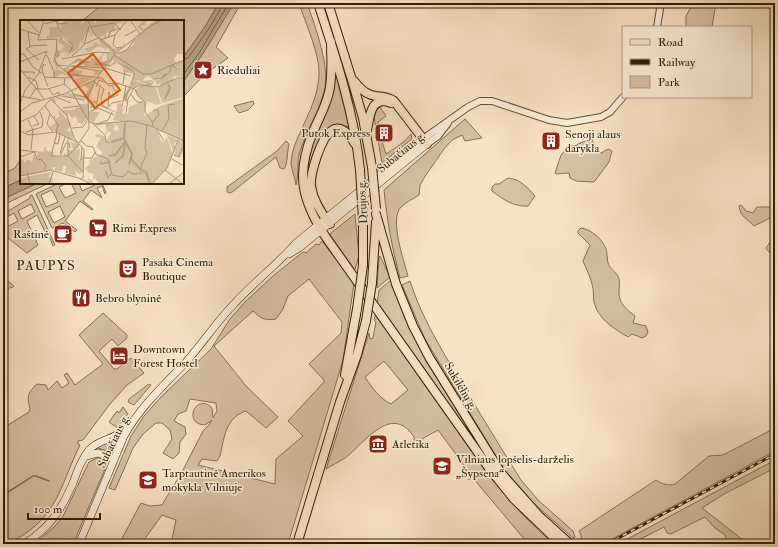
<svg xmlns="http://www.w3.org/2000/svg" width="778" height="547" viewBox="0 0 778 547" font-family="'IM FELL Double Pica',serif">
<rect width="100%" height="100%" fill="#f8e3c5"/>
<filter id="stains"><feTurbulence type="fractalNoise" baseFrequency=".005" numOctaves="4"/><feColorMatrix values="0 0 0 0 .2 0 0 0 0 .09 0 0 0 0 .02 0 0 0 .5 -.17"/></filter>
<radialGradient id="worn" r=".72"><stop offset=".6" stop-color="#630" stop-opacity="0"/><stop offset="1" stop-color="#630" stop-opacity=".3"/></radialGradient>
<path fill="#d6c1a4" stroke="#836f54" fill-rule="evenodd" d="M104,3H219L206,25L183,58V21H82Z
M234,3H241L216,47L228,58L206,73L183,97V82L202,55Z
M299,3H307C315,26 331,69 324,92C318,114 305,133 299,155C297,164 299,176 296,185C295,178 292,171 291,164C291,147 302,130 308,115C314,102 319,87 319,73C320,55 305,22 299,3Z
M693,3H716L712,27H686V16Z
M335,71L349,127C344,126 336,124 331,126C319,131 309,162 309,173C309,188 313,202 318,216L317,217L306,187L308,158Z
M253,101L254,104L248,110L239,113L234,106Z
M380,107L386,116L378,122L381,138L386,154C395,148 405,142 411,134L412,139L382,163L374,117V113Z
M465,119L482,138L465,141L462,135L452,140L444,149L426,175L420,185L419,195C413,199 406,202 401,207C389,219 404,261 408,276L400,278C392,248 387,220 384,190Z
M592,139C595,145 593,150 601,153L608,149L612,151L609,162L594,182L576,181L570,178L569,173L556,174L555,173L561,155L570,145L575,146L580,143Z
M286,141L289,144C287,151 288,164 284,169L280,168L276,157L231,193L227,192V187L277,151Z
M21,159V180L3,188V174L15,168Z
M508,178C520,179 527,187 535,196L528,206C514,207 504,200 492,191V187L495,184H499Z
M38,183H49L3,205V199Z
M59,183H67L59,187L65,198L76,193L71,183H79L82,191L95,185L94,183H102L106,193L105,194L102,186L97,188L102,198L91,190L83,201L93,209L92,210L80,201L65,221L77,230L75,232L63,223L52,228L36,194ZM52,190L58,202L46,207L41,195ZM60,206L65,217L54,223L48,212Z
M32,195L55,245L53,246L49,236H47L37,215L27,221L38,245L27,253L3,234V224L5,228L18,221L14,213L3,219V214L30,198V196ZM31,204L35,212L22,219L18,211Z
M741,205L746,211L753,213L757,207H771L775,206V222L772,217L754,226C748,219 740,217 739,206Z
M355,214L359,256L355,270L330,235L331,233Z
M581,228C591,229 603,240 606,249C608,255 606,261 610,267C613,271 618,274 619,279C620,283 619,287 619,291C618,303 627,310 635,316L633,323L646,326L648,332L646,336L642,338L632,334L628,337C614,329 598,319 594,302C593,296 594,290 592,284C590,276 586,268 583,261L590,245L578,233V231Z
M775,235V254C771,254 767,251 766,248Z
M322,241L354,283L343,360L288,544H171L176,520L162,515L141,544H119L141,503L150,506L162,505L183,470L203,431L209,425L212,420L205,425C182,424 196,392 212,408L213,418L217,411L216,403L190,399L186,411L178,414L174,421L185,427L186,434L180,442L179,453L173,459L163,453L172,439L170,430L162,423H156L143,434L133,448L115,490L109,488L131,436L144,416L160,398L211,349L230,319L245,302L273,276L303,252L306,253L316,244L319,245ZM309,279L342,322L341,333L309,364L324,380V382L288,421L303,436L276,459L275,484L198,465L202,459L217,461L220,456C224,438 226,417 246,411L266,428L278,417L246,386L214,346L253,311C260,318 265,321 276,319L283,309L288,296Z
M380,256L390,277L377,288L379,257Z
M4,278L14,286L12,288L10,287L4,295L6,296L3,299Z
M391,280L404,313L509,489L377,304L379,290Z
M410,281C421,316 440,347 459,379C480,413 500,447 521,480L538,500L573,531L575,537L573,538L531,501L516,486L499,461L425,339L402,285Z
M103,313L127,335V338L118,346L112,339L99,351L114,369H117L131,358L144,373L127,385L110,404L83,440L78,441V444L80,445C62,481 59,512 23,535C17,539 10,543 3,544V428L29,412L30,409C27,397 27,393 37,384L46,385L48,390L57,381L62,388L69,383L64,375L67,373L75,385L103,364L79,335Z
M376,313L492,479L522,514L553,544H524L525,540L478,484L438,430L422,439L416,446L414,444V437C391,402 364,444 345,458C339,462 332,465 326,469L369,333L370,339L373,338L376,322L374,320ZM384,361L408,390L391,404C379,398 373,389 365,377Z
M149,384L151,385L134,405L128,402L129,399Z
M123,407L128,414L118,427H116L109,422L117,411L119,413Z
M775,428V451L603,544H582L581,535L579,531L656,480C662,484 668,486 675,484L709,456L723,455Z
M117,438L118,442L113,453L98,448H95Z
M97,458L102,459L105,469L73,544H34L53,528L62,518L68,506L89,462Z
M775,460V468L724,494L702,508L748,544H715L724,540L726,537L725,535L715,528L705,517L671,534L667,533L664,527L631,544H618Z"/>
<path fill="#b4a084" stroke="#7f6c51" d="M219,3H234L202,55L183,82V58L206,25Z
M21,180V183H38L3,199V188Z"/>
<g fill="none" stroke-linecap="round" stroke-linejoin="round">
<path stroke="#725e44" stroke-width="1" d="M183,60L188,58L210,27L222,6V3
M183,75L199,53L229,3"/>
<path stroke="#7f6c51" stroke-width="1.5" d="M8,492L33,476H36L49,481
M3,493L6,492"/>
<defs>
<path id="tertiary" d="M657,27L661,3
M423,139L468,107L480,101H492L549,120L567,123L601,117L610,112L623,97
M427,144L438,136L448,123"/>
<path id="secondary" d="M289,254L299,248L427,144
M86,456L98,453L114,459
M24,544C50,528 61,510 73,483C77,471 82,459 89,450C98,439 115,440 126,428
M79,544L124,436C140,407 164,385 186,362C203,343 217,321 235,303C254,282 277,265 296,243L423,139"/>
<path id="primary" d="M318,3C336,58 354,112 360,170
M328,3L352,80L363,118L372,167
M331,42C331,59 333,76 329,92C326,106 319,118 313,132C296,173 301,199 325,236L489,468L514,499L561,544
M354,81C358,86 363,92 369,94C377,98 386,95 394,101L427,144
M367,130C370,115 371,95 391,103
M376,214L396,284L413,326L429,357L501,473L539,516L570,544
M330,224C321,213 313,200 311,186C310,176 314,165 317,156C325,133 337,114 355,144
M363,265V219
M372,283L376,222
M345,375L357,309
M297,544L340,402L357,355L366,321"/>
</defs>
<use href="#tertiary" stroke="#624e35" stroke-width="8"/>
<use href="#secondary" stroke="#301d05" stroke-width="8"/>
<use href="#primary" stroke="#301d05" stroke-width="10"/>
<use href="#tertiary" stroke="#faedd9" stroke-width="6"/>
<use href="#secondary" stroke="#faedd9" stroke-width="7"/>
<use href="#primary" stroke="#f8e3c5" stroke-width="8"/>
<defs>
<path id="rail" d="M607,544L775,454"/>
</defs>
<use href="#rail" stroke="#301d05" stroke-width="3"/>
<use href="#rail" stroke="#faedd9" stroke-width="1.5" stroke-dasharray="4.5" stroke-linecap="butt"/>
<defs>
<path id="primary-bridge" d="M372,167L376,209
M360,170L363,219
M357,309L363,265
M366,321L372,283"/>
</defs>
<use href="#primary-bridge" stroke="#301d05" stroke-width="10" stroke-linecap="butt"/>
<use href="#primary-bridge" stroke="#f8e3c5" stroke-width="8"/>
</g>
<defs>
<symbol id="sight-square" viewBox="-11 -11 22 22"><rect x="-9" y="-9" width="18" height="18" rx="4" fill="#8f2418" stroke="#faedd9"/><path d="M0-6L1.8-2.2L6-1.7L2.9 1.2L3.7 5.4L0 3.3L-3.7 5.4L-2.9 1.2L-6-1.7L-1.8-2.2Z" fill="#fff"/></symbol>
<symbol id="building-square" viewBox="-11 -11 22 22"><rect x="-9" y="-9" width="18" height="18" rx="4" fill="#8f2418" stroke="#faedd9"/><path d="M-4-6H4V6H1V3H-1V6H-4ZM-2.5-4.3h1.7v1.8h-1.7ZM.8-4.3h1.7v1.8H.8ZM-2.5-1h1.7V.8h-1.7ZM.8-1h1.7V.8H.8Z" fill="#fff"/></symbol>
<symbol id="supermarket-square" viewBox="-11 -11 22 22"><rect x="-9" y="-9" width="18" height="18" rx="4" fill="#8f2418" stroke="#faedd9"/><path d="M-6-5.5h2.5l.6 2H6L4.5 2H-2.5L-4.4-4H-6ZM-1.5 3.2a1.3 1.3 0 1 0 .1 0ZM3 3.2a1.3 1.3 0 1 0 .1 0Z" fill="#fff"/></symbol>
<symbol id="cafe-square" viewBox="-11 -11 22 22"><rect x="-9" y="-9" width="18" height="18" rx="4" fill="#8f2418" stroke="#faedd9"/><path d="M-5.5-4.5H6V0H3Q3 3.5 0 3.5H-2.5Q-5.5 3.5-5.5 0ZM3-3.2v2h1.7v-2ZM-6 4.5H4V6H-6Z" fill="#fff"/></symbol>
<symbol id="theatre-square" viewBox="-11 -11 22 22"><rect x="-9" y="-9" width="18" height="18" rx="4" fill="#8f2418" stroke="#faedd9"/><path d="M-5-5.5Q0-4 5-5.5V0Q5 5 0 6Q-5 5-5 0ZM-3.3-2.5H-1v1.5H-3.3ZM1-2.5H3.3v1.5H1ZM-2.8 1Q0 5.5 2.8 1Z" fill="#fff"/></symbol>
<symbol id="restaurant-square" viewBox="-11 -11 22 22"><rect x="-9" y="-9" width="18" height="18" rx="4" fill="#8f2418" stroke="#faedd9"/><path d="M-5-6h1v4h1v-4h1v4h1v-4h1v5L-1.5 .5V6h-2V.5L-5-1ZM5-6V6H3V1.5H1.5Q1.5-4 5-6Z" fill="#fff"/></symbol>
<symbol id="hotel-square" viewBox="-11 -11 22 22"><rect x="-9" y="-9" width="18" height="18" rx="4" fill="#8f2418" stroke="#faedd9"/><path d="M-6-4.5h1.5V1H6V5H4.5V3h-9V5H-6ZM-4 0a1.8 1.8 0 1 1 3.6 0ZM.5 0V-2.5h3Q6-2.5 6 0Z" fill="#fff"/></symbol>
<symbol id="museum-square" viewBox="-11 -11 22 22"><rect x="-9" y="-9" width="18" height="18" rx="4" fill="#8f2418" stroke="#faedd9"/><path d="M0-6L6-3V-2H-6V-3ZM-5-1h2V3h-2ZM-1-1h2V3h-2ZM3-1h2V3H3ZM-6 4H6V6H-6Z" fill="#fff"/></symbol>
<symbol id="school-square" viewBox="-11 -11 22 22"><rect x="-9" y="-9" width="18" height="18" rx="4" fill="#8f2418" stroke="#faedd9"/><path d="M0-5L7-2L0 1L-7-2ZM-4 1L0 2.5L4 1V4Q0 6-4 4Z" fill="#fff"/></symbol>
</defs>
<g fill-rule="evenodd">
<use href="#sight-square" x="192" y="59" width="22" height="22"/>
<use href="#building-square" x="373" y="122" width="22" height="22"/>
<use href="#building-square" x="540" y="130" width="22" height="22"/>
<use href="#supermarket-square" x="87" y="217" width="22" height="22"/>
<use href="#cafe-square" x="52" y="223" width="22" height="22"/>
<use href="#theatre-square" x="117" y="258" width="22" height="22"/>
<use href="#restaurant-square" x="70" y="287" width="22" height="22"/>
<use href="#hotel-square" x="108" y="345" width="22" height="22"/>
<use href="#museum-square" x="367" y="433" width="22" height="22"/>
<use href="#school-square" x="431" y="455" width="22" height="22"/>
<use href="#school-square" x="137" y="469" width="22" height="22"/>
</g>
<g text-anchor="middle" stroke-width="3" stroke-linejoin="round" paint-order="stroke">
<g font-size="12" fill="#301d05" stroke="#faedd9" text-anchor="start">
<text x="217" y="74">Rieduliai</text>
<text x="370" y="137" text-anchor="end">Putok Express</text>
<text x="565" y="138">Senoji alaus<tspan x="565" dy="14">darykla</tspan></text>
<text x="112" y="232">Rimi Express</text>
<text x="49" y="238" text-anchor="end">Raštinė</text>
<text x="142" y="266">Pasaka Cinema<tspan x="142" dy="14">Boutique</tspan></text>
<text x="95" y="302">Bebro blyninė</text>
<text x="133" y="353">Downtown<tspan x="133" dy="14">Forest Hostel</tspan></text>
<text x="392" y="448">Atletika</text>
<text x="456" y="463">Vilniaus lopšelis-darželis<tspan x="456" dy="14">„Šypsena“</tspan></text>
<text x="162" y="477">Tarptautinė Amerikos<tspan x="162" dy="14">mokykla Vilniuje</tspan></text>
</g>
<g font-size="12" fill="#301d05" stroke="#faedd9">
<text transform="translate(401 152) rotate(-39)" y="4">Subačiaus g.</text>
<text transform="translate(362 202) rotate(-93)" y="4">Drujos g.</text>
<text transform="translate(461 386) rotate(59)" y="4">Sukilėlių g.</text>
<text transform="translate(113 441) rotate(-64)" y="4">Subačiaus g.</text>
</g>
<g font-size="14" letter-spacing="1" fill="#301d05" stroke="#faedd9">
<text x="46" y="270">PAUPYS</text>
</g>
</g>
<g transform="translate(20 20)">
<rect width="164" height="164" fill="#f8e3c5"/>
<path d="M47,0H60L62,4L66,0L73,14L69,17L71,14L68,12L64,17L63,24L60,21L58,29L48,35L46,34L51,33L53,29V26L42,12L40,11L44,16L42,19L52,26L49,33L41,30L45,26L39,23V17L27,19L26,17L30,15L29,7H37V2L41,10L40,4ZM67,0H73L75,3L79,0H106L95,5V10L86,13V18L83,19L85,15L80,17L95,29L103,26L104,22L105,25L122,11L117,7L123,0L127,1L125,2L126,5L121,6L124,9L136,0H164V34H157L154,39L156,43L164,40V46L159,49L155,45H153L158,50L164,47V57L154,56L152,60L163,58L161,61L164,60V77L142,83L137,67L141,66L140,63L137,66L135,59L133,60L129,56L125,57L123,61L132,60L131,64L118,60L115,61L126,64L134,63L130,66H135L139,77L141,84L136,85L127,81L124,96L140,86L164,78V140L163,133L160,137L154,135L156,129L154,133L147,115L158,120L154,124L156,128L158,120L163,121L137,110L141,121L144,122L147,117L153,135L146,149L132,164H79L75,158L72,161L74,164L65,159L68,160L69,156V159L73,160V154L67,152L65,148L70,144L69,140L83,133L76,126L81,118L68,116L76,117L75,115L78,114L86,117V121L91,113L88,111L87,114H85L87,110L85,104L76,106L73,104L90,102L96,105L93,109L97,112L99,108L93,101L100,103L104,102L93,100L96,93L75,84L74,87L70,89V86L74,84L62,78L44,76L34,78L36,83H35L31,79L35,77L41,76L46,75L48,76L49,75L44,74L47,73L66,77L69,69L63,65L78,58L84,59V61L76,60L69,79L97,92V84L101,83L102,89L106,85V81H102L114,55L103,51V48L97,42H94V39L89,44L92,45L94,43H97L88,48V45L91,39L87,44H75L68,43L75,45L87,44L80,54L74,56L75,52L72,51H80L85,45L79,47L65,46L62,42V45H59V41L50,45L49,48L60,51L63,50L61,54L57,53L61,54L57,55L76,57L57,67L55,59H44L61,58L55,56L56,54L50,56L41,54L34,58L33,53L38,49L34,50L37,47L33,42L34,39L38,47L37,49L50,55L56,54H50L42,49L48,46L37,45L34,39L36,36H34L37,28L41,36L38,34L35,40L39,45H50L59,38L66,41H71V38L78,39L84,32L81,43L89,41L90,31L87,27L85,31L84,24V28L78,26L69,32L64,29L73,26L75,22L82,26L78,19L85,24L74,14ZM123,11L115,19L114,25L100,33L99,37L96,34L92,39L95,33ZM118,65H121L114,71L123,81L109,87L108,94L102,93L106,85L109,71ZM58,84H68L69,91L80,92L73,103L65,98L66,101L63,103V106L60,102L53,106L58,102L56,96L52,98L48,92V97L41,90H55L57,86L59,88ZM39,90L51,104L47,111L52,112L53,120L29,108L36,102L32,96H35L36,99L39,97ZM50,122L57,123L59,127L55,130L60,129L59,141L64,134L63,152L59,154L55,150L56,156L45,153L46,146H43L42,152L34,150L36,147H33V150L9,155L7,152L9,155L0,156V140L3,139L4,143L9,139L12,143L14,134L18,141L17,135L19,131L23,132L25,126L27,131L34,132L33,136L45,137L43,133L47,135L48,130H54ZM32,152L28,157H32L33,164H0V158Z" fill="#d6c1a4" fill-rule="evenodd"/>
<path d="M20,0H38L36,1L40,10L44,14L46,19L53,24V29L50,33L38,32L39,36L36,39L39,45H49L56,40L59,39L63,40L72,44L86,43L90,46L94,42H96L108,47L114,51L115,54L112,63L114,65L117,60L131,64L135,58H141L144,54L149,53L151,46L154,45L158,49L164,47L158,50L152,46L150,53L142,59H135L132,64L130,65L117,60L113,65L111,64L114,52L96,42L90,46L75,45L59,40L50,45L39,46L36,39L38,31L49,33L52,25L45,19L44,15L40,11L35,1Z" fill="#b4a084"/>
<path fill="none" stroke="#b4a084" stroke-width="2" d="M145,79L150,68L148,64M106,81L105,76L110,69M105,103L104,119L112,134L109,145M91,122L104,118M89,136L95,135L105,122M111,139L121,150M95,143L103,136L105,124M122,150L126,152L130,164"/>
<path fill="none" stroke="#a89478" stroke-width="1" d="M7,0L19,13M24,0L18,20L37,19L36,33L34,37L37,45L49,54L59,55M67,0L75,15L94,31V35M110,0L120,14M37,1L38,4L48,3M24,4L40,0M71,7L94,3L101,10M0,9L19,15M95,15L93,25L97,28L102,27M105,16L116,10M88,18L90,12L99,8M80,20L95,15L107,0M65,24L78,18M10,26L27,25M6,29L10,27L8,12M6,29L19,40M0,34H4L13,47L23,54M97,34L107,30L115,19M27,35L34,52V58M94,35L123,54H131L164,40M52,36L64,25L69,6M42,39L78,32L90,33M0,42L27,31L19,51M81,43L88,41V33M26,45H23L22,50L28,67M50,46L80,51M52,46L83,48M85,48L111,56M0,49L15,67M2,52H14V54M8,57L16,61L18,69M24,57L45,58M82,58L89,66L98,64M163,58L164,70M74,62L84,69L81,78L82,85L87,88L92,83L102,81M44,64L51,70L69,102L77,104L111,101L131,106L164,121M44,64L45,58L58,55L82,58M87,64L97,63L115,69L118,76L125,82V92L132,101L133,106M103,64L105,51M15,67L16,69H28L44,64M76,67L79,60L86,63M114,68L120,65L138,67L157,58H164M17,69L24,79M29,69L33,75L39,72V75M89,72L91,78L98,75L92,66M110,73L116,81L121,83L122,81M53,74L66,77L68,71M0,76L21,80M42,76L64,80M36,77L51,83M9,79L16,68M31,79L47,96L54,118L64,130L63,159M74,81L77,82L80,66M0,84L5,70L20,52M25,86L38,105L36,113M88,86L89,72M102,87L106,66M43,88L58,86M71,91L78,88L94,95M0,92L12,83L44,74L75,60L97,32L132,5L143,0M106,93L108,79L114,68M30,94L27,104L33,112M8,100L13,110L11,130M0,102L16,95L31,79M133,102L139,94L137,89L133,91M73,104L85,115L86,122L90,123M77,104L88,100L92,92M13,106L19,104L14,96M52,108L63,107L67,101M137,110L144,121M0,111L9,115L36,112L57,122M142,111L149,99L148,85L155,84M6,112L22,107L23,100L20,92M37,113L31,136H48L59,124M61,121L67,126L73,127L76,134M34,123L38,124L40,114M59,123L69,108L68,76L75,61M125,128L127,104M0,130L18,132M14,131L17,139L22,140L26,146L24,150M40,133L45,117M75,134L88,139L92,155L103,157L108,151L113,154L121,153V146L127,133L125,128M48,135V118M154,135L159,137L162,128M40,136L46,123H49L50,128M48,136L63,152M0,137L14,132M64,138H72L75,132M152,139L164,146M61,140L62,127M81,141V144L90,142M145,150L163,164M86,151L88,158L91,154M7,152L10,164M0,156L30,150L62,159M60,159L72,164M29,164L33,152M132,164L147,148L158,120M149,164L164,152"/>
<path fill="#df560c" fill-opacity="0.15" stroke="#df560c" stroke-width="2" d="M73,34L100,70L75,88L48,53Z"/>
<rect width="164" height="164" fill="none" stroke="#301d05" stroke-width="2"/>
</g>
<rect width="778" height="547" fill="none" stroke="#f8e3c5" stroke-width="16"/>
<rect x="4" y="4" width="770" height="539" fill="none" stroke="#301d05" stroke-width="2"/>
<rect x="8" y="8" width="762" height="531" fill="none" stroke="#301d05"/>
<rect x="622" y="26" width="130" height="72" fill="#faedd9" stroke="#a99a84"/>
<rect x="630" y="39" width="20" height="6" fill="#f8e3c5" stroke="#a99a84"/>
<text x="658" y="46" font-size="12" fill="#301d05">Road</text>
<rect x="630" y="59" width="20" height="6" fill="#301d05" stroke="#a99a84"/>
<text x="658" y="66" font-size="12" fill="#301d05">Railway</text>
<rect x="630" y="76" width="20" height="12" fill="#d6c1a4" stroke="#a99a84"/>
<text x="658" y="86" font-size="12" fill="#301d05">Park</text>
<path d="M28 513v6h72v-6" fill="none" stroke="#301d05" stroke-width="2"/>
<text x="34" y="513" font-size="12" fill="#301d05" stroke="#faedd9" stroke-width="3" paint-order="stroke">100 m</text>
<rect width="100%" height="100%" filter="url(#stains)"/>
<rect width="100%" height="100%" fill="url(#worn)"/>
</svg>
